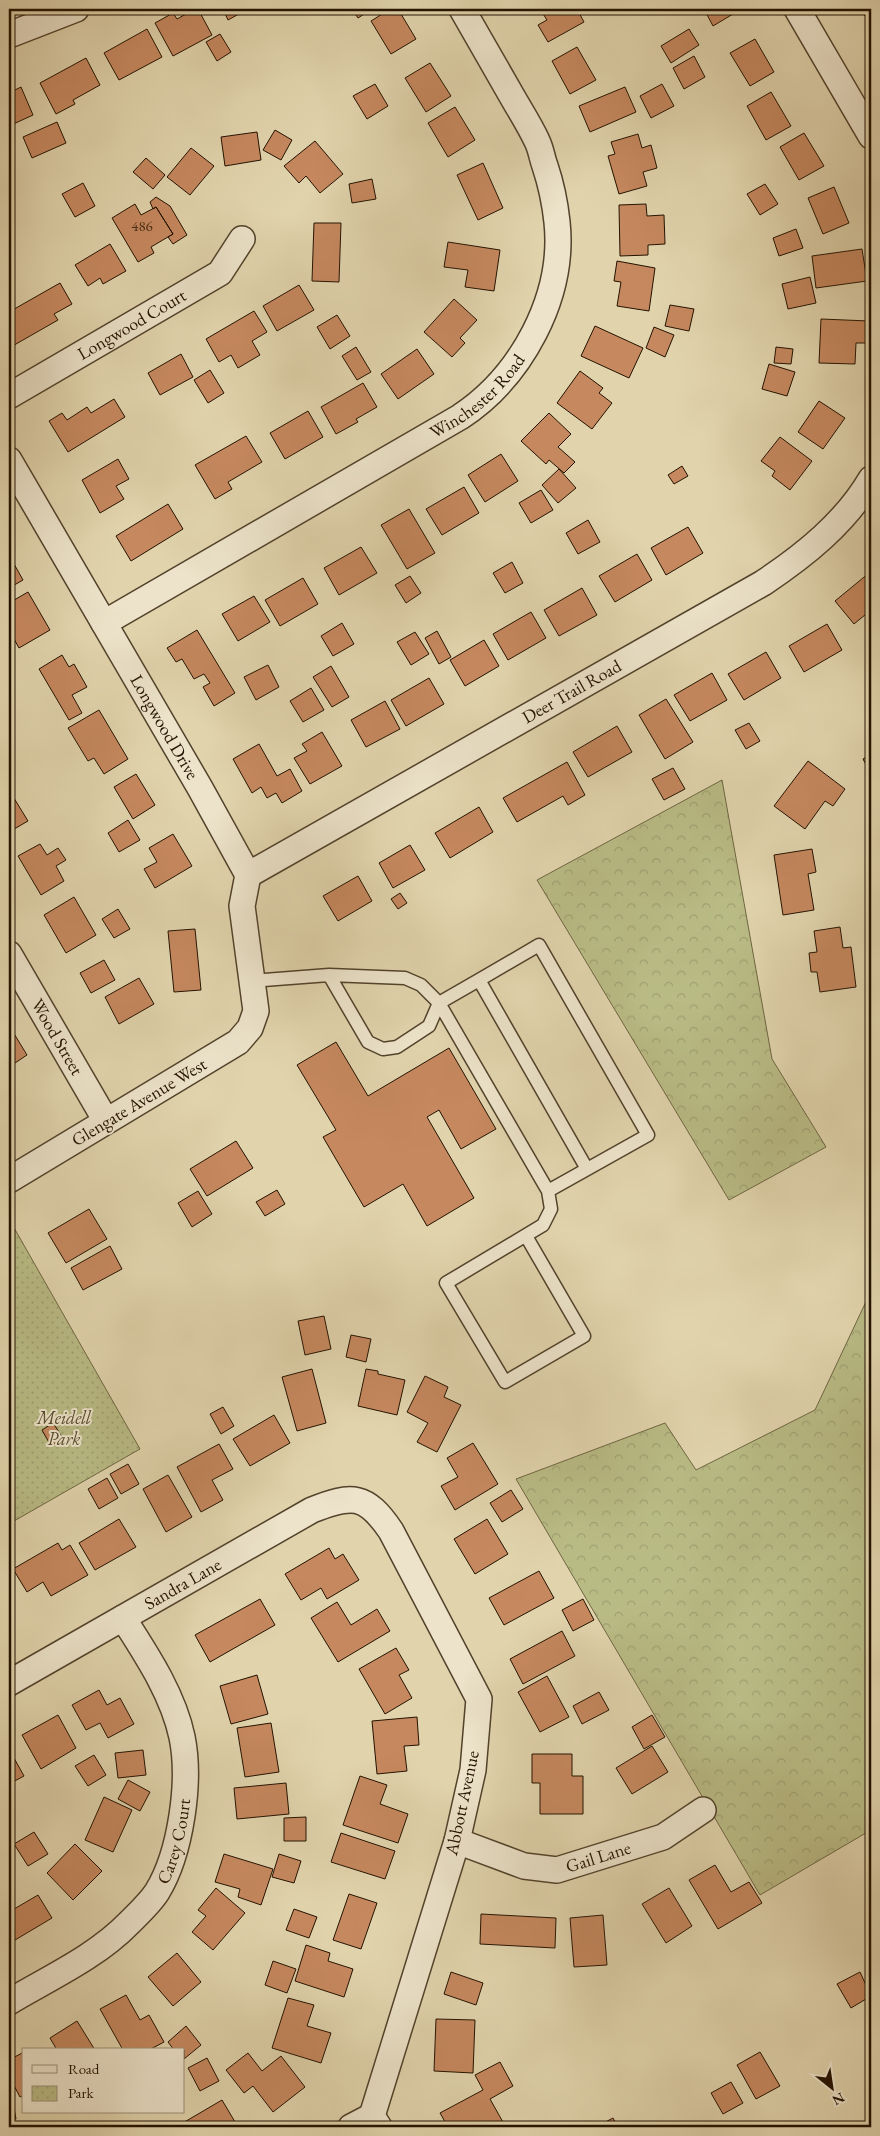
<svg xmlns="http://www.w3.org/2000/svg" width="880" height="2136" viewBox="0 0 880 2136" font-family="'EB Garamond',serif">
<defs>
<pattern id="forest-crowns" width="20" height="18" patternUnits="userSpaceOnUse" patternTransform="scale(1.25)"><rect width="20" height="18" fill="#b9bb85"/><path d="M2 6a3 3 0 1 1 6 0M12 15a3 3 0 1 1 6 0" fill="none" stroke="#9fa071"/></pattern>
<pattern id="park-dots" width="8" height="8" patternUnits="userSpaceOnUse" patternTransform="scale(1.25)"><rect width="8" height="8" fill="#b9bb85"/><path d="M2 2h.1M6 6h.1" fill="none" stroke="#9fa071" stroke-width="1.8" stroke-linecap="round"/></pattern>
</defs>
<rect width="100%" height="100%" fill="#e1d4ad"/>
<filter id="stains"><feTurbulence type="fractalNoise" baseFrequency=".004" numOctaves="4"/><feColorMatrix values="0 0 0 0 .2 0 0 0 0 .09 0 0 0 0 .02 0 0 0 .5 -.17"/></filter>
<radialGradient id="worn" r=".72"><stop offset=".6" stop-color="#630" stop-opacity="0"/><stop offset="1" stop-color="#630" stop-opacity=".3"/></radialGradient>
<path fill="url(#forest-crowns)" stroke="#6e6642" d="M722,780L772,1059L826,1147L729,1200L537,880Z
M871,1291V1830L760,1895L516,1479L665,1423L696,1470L815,1410Z"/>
<path fill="url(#park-dots)" stroke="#6e6642" d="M9,1219L140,1449L14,1521L9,1512Z"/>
<path fill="#c6885f" stroke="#231200" d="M195,9H198L212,35L173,56L155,23L173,13L177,19Z
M223,9H248L228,20Z
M352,9H372L358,18Z
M390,9H398L416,39L391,54L371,21Z
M540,9H577L584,22L548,42L538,25L547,20Z
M704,9H736L738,11L713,26Z
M861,9H871V12L865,16Z
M147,29L162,57L119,80L104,53Z
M689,29L699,45L671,63L661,46Z
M220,34L231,52L217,61L206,42Z
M755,39L774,72L750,86L730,53Z
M577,47L596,80L570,94L552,61Z
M694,56L705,77L684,89L673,68Z
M86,58L100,85L73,100L75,104L56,114L40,83Z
M430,63L451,96L426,112L405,78Z
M375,84L388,106L367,119L353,96Z
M662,84L674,106L651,118L640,96Z
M21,87L33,115L9,126V93Z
M625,87L636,112L590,132L579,106Z
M771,92L791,126L766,140L747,106Z
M455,107L475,140L448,157L428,123Z
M57,122L66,143L32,158L23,137Z
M275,130L292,140L281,160L263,150Z
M257,132L261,160L225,166L221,137Z
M804,133L824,166L799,180L780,147Z
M638,134L642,148L651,145L657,168L643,172L647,186L619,194L608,156L615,154L611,142Z
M315,141L343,174L320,193L306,176L299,183L284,166Z
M191,148L214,166L190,195L167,177Z
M146,158L165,175L153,189L133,172Z
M483,163L503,208L478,220L457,175Z
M372,179L376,199L352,203L349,184Z
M83,183L95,206L75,217L62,194Z
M765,184L778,204L760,215L747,194Z
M834,187L849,223L823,234L808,198Z
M156,197L170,206L187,235L173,244L168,237L173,234L156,207L153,209L150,202Z
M135,204L141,215L156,207L173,234L151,247L154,253L138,262L112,218Z
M646,204L647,216L664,215L665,244L648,245V255L620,256L619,205Z
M314,223H341L339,282L312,281Z
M796,229L803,248L779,256L773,238Z
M448,242L500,250L494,291L465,287L468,270L444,267Z
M110,244L126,271L103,284L100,278L88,286L75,265Z
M862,249L867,281L816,288L812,256Z
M617,261L655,268L649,311L617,306L621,282L614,281Z
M810,277L816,303L788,309L782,284Z
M60,283L72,304L54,314L58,320L9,348V312Z
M299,285L314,310L277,331L263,306Z
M454,299L477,320L460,338L465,343L452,357L424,332Z
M670,305L694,309L689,331L665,326Z
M254,311L267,332L252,341L260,355L238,368L231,355L219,362L206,339Z
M337,315L350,336L330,349L317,327Z
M821,319L869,321L868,343H856L855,364L819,363Z
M595,326L643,348L629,378L581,356Z
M654,327L674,335L665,357L646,348Z
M356,347L371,372L357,380L342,356Z
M776,347L793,349L791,364L774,363Z
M417,349L434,374L398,399L381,374Z
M181,354L193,377L160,395L148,373Z
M769,364L795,372L787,396L762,389Z
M210,370L224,393L208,403L194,380Z
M580,371L603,388L599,393L612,403L592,429L557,403Z
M363,383L377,407L356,419L358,422L336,434L321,407Z
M114,399L125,417L68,452L49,421L62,413L67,420L87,407L91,413Z
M819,401L845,418L823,449L798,432Z
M308,411L323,437L285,459L270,433Z
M549,413L571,434L558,447L575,462L564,473L549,460L546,464L521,441Z
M246,436L262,462L228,482L232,489L215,499L195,465Z
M780,437L812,461L790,490L772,476L775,471L761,461Z
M501,454L518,481L485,502L468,475Z
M118,459L129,479L116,486L124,499L100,513L82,480Z
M682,466L688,476L674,484L668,475Z
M559,469L576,488L558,503L542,485Z
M464,487L479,513L442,535L426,509Z
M541,490L553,510L531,523L519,503Z
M168,504L183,529L131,561L116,536Z
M409,509L435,553L407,569L381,525Z
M588,520L600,542L578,554L566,533Z
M688,527L703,553L666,575L651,548Z
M361,547L377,573L339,595L324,568Z
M637,554L652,580L615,602L599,576Z
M9,555L23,580L9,588Z
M512,562L523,583L505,593L493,573Z
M869,573L871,577V610L854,624L835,601Z
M410,576L421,593L406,603L395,585Z
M303,578L318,604L280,626L265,600Z
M582,588L597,615L559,636L544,610Z
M28,592L50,630L19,648L9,630V603Z
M254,596L270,622L238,641L222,614Z
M531,612L546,638L508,660L493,634Z
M342,623L354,644L333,656L321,636Z
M827,624L842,650L804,672L789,646Z
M197,630L235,693L214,706L203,687L210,683L204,674L194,679L182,659L176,662L167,648Z
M437,631L451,657L439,664L425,638Z
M415,632L429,654L411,665L397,642Z
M484,640L499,666L465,686L450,660Z
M766,652L781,678L744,700L728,674Z
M62,655L69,667L74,664L87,687L72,695L82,713L69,720L39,669Z
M268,665L279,687L256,700L244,677Z
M331,666L349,697L332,707L313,677Z
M712,673L727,700L690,721L674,695Z
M429,678L444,704L406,726L391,700Z
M311,688L324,710L303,722L290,701Z
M666,699L693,742L665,759L639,715Z
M385,701L400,729L366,747L351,720Z
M99,710L128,759L104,774L94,758L88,761L68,728Z
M749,723L760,741L746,749L735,730Z
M617,726L632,752L588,777L573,752Z
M322,732L342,766L310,784L294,758L307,751L302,744Z
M259,744L277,776L290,769L302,791L282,803L276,793L267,798L261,787L252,793L233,759Z
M871,754V774L863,759Z
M808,761L845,789L833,806L825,801L805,829L774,806Z
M567,762L585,795L568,805L563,796L517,822L503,798Z
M673,768L685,789L664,800L652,779Z
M136,774L155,805L133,819L114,787Z
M9,790L28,821L9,832Z
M479,807L493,832L450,858L435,833Z
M128,820L140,840L119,852L108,833Z
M173,834L192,866L155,888L144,869L157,862L149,848Z
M40,844L47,855L58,848L66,860L56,866L64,881L41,895L18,856Z
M410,845L425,870L393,888L379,863Z
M812,849L816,872L808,874L814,910L783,915L774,855Z
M358,876L372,901L338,921L323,896Z
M400,893L407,903L398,909L391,899Z
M74,897L96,935L66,953L44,915Z
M118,909L130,929L114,938L102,919Z
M840,927L843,948L851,947L856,987L820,992L817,972H811L809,953L817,952L814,931Z
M195,929L201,990L174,992L168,931Z
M104,960L115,980L91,993L80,973Z
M139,978L154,1004L119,1024L105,997Z
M13,1032L27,1055L9,1067V1035Z
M336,1042L368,1096L449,1048L496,1129L461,1149L439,1110L427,1117L474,1198L427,1226L403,1184L364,1207L323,1137L336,1130L297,1065Z
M236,1141L253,1168L207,1196L190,1169Z
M277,1190L285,1204L265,1216L256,1202Z
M198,1191L212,1214L192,1227L178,1203Z
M89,1209L107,1239L66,1263L48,1233Z
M110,1246L122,1269L83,1290L71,1268Z
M324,1316L331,1349L305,1355L298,1321Z
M351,1335L371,1339L366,1362L346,1357Z
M312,1369L326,1423L297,1431L282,1377Z
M366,1369L378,1371V1374L405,1380L397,1415L358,1406Z
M425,1376L448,1387L444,1397L461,1405L437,1452L417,1442L428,1423L407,1412Z
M223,1407L234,1426L221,1434L210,1414Z
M274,1415L290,1443L250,1466L233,1439Z
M53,1423L63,1438L51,1446L42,1430Z
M473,1443L498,1484L455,1510L441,1486L458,1477L447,1458Z
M219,1444L233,1469L212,1480L223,1500L201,1512L177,1467Z
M128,1464L139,1484L121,1494L110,1474Z
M168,1475L192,1517L166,1532L143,1489Z
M107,1478L118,1498L99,1509L88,1489Z
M511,1490L523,1509L502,1522L490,1503Z
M119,1519L136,1547L95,1570L79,1543Z
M487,1519L508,1554L475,1574L454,1539Z
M58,1543L62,1550L70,1545L88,1575L51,1596L43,1582L27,1592L13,1569Z
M329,1548L335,1559L343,1554L359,1580L327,1599L321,1588L301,1600L285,1574Z
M539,1571L554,1598L504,1625L489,1598Z
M260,1599L275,1625L210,1662L195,1635Z
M583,1599L594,1620L573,1631L562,1610Z
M337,1602L351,1625L377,1609L390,1631L338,1662L311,1618Z
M562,1631L575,1656L523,1684L510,1659Z
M396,1648L409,1670L399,1675L412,1698L385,1714L359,1669Z
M257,1675L268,1714L231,1724L220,1686Z
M547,1676L569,1717L540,1732L518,1692Z
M99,1690L107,1705L120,1698L134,1724L108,1738L100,1723L86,1730L72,1705Z
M599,1692L609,1710L582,1724L573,1706Z
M58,1715L76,1748L41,1769L22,1735Z
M652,1715L665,1737L644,1749L632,1727Z
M417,1717L419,1745L404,1746L407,1771L377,1774L372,1721Z
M271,1723L279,1772L245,1777L237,1728Z
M652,1746L668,1772L632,1794L616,1768Z
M9,1749L24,1776L9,1784Z
M143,1750L146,1775L118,1778L115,1753Z
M532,1754H572V1776H583V1814H540V1783H532Z
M94,1755L106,1775L88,1786L75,1766Z
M360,1776L387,1785L380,1804L408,1814L398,1843L343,1825Z
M128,1780L150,1792L140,1811L118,1799Z
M286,1783L289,1814L237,1819L234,1788Z
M104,1797L132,1810L113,1852L85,1840Z
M306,1817V1841H284V1818Z
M34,1832L48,1854L28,1866L14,1844Z
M341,1833L395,1851L385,1879L331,1862Z
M75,1844L102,1871L73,1900L47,1873Z
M224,1854L273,1869L261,1905L238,1897L240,1889L215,1882Z
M279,1854L301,1861L294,1883L272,1877Z
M715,1865L731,1892L749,1882L762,1903L718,1929L689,1880Z
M216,1888L245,1913L213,1950L192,1932L206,1916L198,1910Z
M669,1888L692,1926L666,1943L642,1904Z
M349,1894L377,1903L361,1949L333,1940Z
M38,1895L52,1918L10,1943L9,1912Z
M294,1909L317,1917L309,1938L286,1930Z
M481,1914L556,1918L555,1948L480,1944Z
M603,1915L607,1965L574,1967L570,1918Z
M306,1945L330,1953L328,1961L353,1969L344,1997L295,1981Z
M177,1953L201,1982L173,2006L148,1977Z
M273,1961L296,1969L287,1993L265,1985Z
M451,1972L483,1983L476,2005L444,1994Z
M860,1972L871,1996L851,2008L837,1984Z
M126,1995L140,2020L149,2015L164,2042L149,2050H123L100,2009Z
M288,1998L314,2005L307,2026L331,2033L321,2063L272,2048Z
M436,2019L475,2020L473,2073L434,2071Z
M77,2021L95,2050H57L50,2038Z
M186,2026L201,2045L184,2059V2050H174L168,2042Z
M24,2052V2095L20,2097L9,2076V2060Z
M760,2052L780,2086L756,2099L737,2065Z
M248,2053L262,2071L281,2056L305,2087L273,2112L253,2086L244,2093L226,2070Z
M207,2058L219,2081L200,2091L188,2068Z
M500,2062L513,2086L490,2099L504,2124L497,2127H448L440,2113L483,2090L475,2075Z
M731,2082L743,2103L723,2114L711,2093Z
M222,2100L238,2127H182L181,2124Z
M14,2108L16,2119L9,2121V2109Z
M613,2118L618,2127H596Z"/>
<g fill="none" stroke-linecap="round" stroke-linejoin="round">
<defs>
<path id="lane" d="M329,975L368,1042L383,1049L397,1047L429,1026L439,1003L479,980
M252,981L329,975L405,978L421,985L439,1003L548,1191L551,1209L543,1225L446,1283L505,1382L584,1336L526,1236
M548,1191L648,1135L539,945L479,980L587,1169"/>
<g id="street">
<path d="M797,9L871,136"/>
<path d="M9,35L76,9"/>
<path id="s1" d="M9,396L220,273L242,239"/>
<path id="s2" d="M9,460L200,788L248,875L242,906L256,1011L250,1028L238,1042L9,1180"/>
<path id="s3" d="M104,623L460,417C521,377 565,297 557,222C555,203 551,184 545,166C542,158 541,149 537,141C530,126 521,112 513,98C496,68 479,39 462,9"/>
<path id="s4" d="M248,875L763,583C805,555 845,523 871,479"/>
<path id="s5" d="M9,954L106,1121"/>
<path id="s6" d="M9,1683L312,1510C352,1494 366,1494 391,1531L479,1699L473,1770L457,1841L372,2116L379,2127"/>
<path id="s7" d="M457,1841L524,1866L557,1870L663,1837L703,1810"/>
<path id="s8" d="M9,2002C49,1978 96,1957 129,1923C138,1914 150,1903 157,1892C181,1853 191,1781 182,1737C173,1694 146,1654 123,1618"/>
<path d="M351,2127L372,2116"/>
</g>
</defs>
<use href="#lane" stroke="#52422b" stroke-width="15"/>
<use href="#street" stroke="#52422b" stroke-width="28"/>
<use href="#lane" stroke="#ece3ca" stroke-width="12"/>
<use href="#street" stroke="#ece3ca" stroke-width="25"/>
</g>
<g text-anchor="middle" stroke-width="4" stroke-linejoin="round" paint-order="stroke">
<g font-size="15" fill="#4c3018">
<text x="142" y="231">486</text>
</g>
<g font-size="18" fill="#231200" stroke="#ece3ca">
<text dy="6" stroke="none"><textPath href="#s1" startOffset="142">Longwood Court</textPath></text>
<text dy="6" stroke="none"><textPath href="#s3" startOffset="438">Winchester Road</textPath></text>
<text dy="6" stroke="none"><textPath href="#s4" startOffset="372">Deer Trail Road</textPath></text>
<text dy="6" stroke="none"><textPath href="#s2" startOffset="309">Longwood Drive</textPath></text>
<text dy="6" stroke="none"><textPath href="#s5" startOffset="96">Wood Street</textPath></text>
<text transform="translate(139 1102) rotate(-31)" y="6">Glengate Avenue West</text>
<text dy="6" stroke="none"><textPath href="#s6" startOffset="200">Sandra Lane</textPath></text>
<text transform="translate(462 1803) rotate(-78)" y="6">Abbott Avenue</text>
<text dy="6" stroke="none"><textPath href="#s8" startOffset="240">Carey Court</textPath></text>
<text dy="6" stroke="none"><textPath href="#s7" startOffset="148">Gail Lane</textPath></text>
</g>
<g font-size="18" font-style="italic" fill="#584d2f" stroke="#ece3ca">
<text x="64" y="1424">Meidell<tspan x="64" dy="21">Park</tspan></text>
</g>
</g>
<rect width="880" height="2136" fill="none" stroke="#e1d4ad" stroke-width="30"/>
<rect x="10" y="10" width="860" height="2116" fill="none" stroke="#231200" stroke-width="2.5"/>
<rect x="15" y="15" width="850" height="2106" fill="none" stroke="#231200"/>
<rect x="22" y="2048" width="162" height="65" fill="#ece3ca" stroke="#9c8f79"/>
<rect x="32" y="2065" width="25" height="8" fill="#ece3ca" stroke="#9c8f79"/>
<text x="68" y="2074" font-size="15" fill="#231200">Road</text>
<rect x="32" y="2086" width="25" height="15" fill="url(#park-dots)" stroke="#9c8f79"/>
<text x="68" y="2098" font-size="15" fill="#231200">Park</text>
<g transform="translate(832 2088) rotate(150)" stroke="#ece3ca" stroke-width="4" paint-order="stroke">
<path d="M0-4L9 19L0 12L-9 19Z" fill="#231200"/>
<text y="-8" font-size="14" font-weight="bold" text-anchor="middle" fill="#231200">N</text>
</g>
<rect width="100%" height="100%" filter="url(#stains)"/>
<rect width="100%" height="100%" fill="url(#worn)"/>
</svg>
